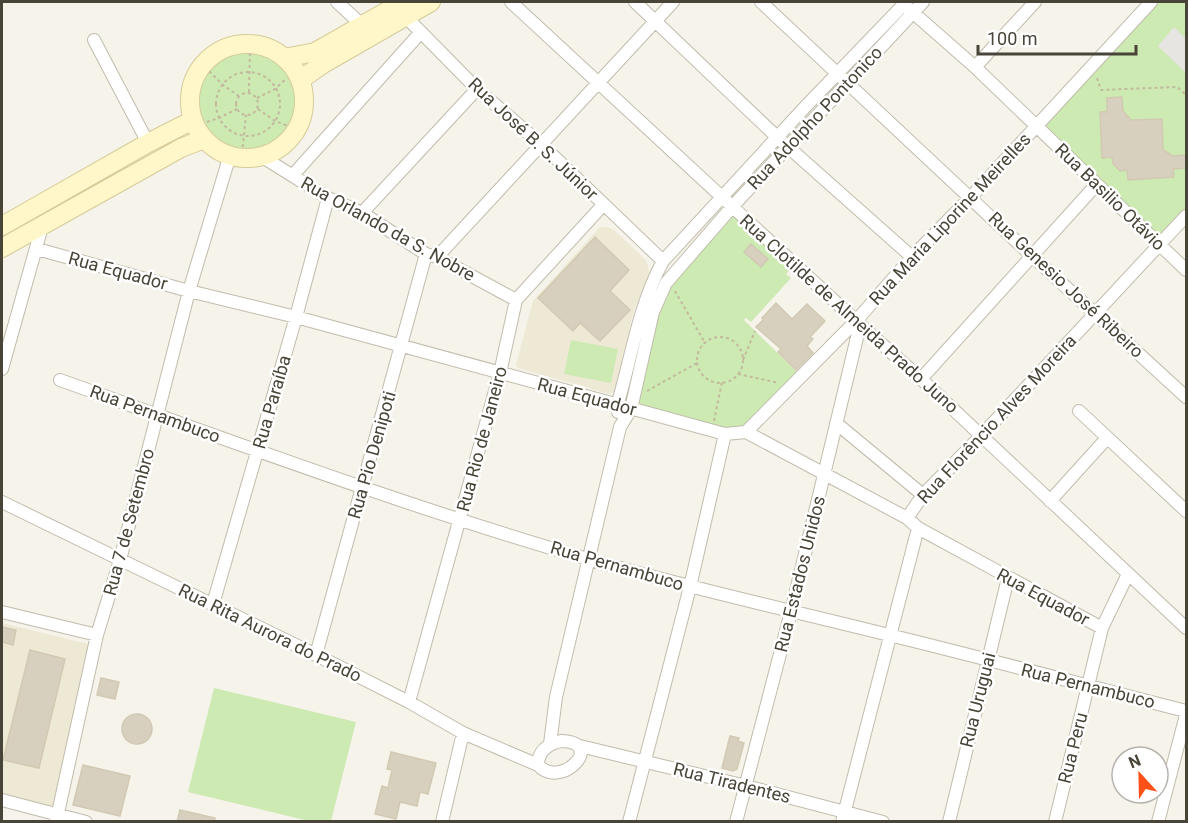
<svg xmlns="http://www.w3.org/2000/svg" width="1188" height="823" viewBox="0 0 1188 823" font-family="Roboto,sans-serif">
<rect width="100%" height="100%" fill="#f5f3ea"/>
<path fill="#eee9d4" d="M600,227H607L613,229L646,260L650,273L634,310L614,392L610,394L518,368L516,365L533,301Z
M2,623L92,645L56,813L2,799Z"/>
<path fill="#cceab2" d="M1154,2H1186V212L1159,242L1038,127Z
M193 100a53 53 0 1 1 106 0a53 53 0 1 1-106 0Z
M732,212L792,268L786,274L791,278L751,322L746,318L744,320L802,377L742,428L729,430L633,404L664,294Z
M571,340L618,349L611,383L564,374Z
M214,688L356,722L331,821H309L188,792Z"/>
<path fill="#e7e5e1" d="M1174,27L1186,39V73L1158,46Z"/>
<path fill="#d7d0bf" stroke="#d2c9b2" stroke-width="1.5" d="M1122,97L1123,111L1131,120L1162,119L1163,150L1173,156L1186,155V168L1173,169L1174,177L1128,180L1127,170L1120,171L1113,164L1112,157L1102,158L1100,112H1107V98Z
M595,237L629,270L610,291L630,310L600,341L580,323L573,331L538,298Z
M751,244L768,259L761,267L744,252Z
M776,303L792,319L807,304L825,321L810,337L813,339L807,346L813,353L796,370L778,352L781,349L756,327L763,320L762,318Z
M2,627L16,630L13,645L2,642Z
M30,650L65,659L39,768L3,760Z
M101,678L119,682L115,699L97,695Z
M122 729a15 15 0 1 1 30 0a15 15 0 1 1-30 0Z
M730,736L739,738L738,741L744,743L737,769L733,771L722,768Z
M391,752L436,763L428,794L420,792L417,806L400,802L396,819L375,814L382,786L388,788L392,770L387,769Z
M83,765L130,776L120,816L73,805Z
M180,810L215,818L214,822H177Z"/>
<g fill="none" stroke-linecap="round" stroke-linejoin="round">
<defs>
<path id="minor" d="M337,2L362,25
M511,2L856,321L921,379L1186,628
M635,2L778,138L912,257
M761,2L1031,255L1186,397
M909,9L975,67L1186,270
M405,16L477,89L542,145L663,261
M94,40L148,143
M975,67L1035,2
M261,156L328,198L362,213L426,254L437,257L516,300
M293,175L421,32
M362,213L477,89
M37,249L189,291L296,317L725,434L746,432L907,518L918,528L1102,628
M437,257L673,2
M2,369L43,223
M921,379L1096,185
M60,380C236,443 411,508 591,560C690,588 789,610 889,635C988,659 1087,686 1186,711
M1079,411L1186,511
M618,412L617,406C632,356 638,307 663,261L806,106L906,2
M836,423L923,495
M746,432L856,321L912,257L971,197L1151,2
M1050,501L1107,438
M2,502L316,655L409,702L463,733L538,765
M907,518L923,495L981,436L1186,216
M213,604L296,317L328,198
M2,612L97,635
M316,655L426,254
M409,702L500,373L516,300L603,205
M561,741C607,742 561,791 538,765C538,751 548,744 561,741Z
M550,744L556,697L620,427L631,409L653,312L666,283L732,207L923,2
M580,746L746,786L883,822
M2,800L86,822
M56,822L97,635L120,560L189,291L230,155
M442,822L463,733
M629,822L690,587L725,434
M736,822L791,612L860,325
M842,822L918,528
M949,822L1008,578
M1055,822L1102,628L1128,574
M1158,822L1186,715"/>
<path id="secondary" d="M190 101a57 57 0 1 1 114 0a57 57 0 1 1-114 0Z
M284,58L315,52L403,2
M300,80L323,64L431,2
M2,226L148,143L193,120
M2,248L181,148L204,139"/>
</defs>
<use href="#minor" stroke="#c1bcac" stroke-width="14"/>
<use href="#secondary" stroke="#d6cb99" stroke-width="20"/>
<path stroke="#c3b99d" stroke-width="2" stroke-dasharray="3 3" stroke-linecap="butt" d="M205,67L223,85L239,96
M216 104a32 32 0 1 1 64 0a32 32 0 1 1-64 0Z
M1097,78L1101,90L1177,87L1186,95
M249,92L250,47
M236 104a11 11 0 1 1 22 0a11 11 0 1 1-22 0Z
M257,98L275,89L287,78
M258,109L275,121L291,127
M207,122L219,118L237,109
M242,153L246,115
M675,291L705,343
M697 360a23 23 0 1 1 46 0a23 23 0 1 1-46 0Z
M743,360L755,331
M738,374L779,383
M647,391L697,363
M714,421L722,382"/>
<use href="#minor" stroke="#fff" stroke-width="12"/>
<use href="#secondary" stroke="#fff7ca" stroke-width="18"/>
</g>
<g text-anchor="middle" stroke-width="5" stroke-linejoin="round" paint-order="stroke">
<g font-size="18" fill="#494438" stroke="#fff">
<text transform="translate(815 118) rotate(-47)" y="6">Rua Adolpho Pontonico</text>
<text transform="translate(533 139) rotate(43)" y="6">Rua José B. S. Júnior</text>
<text transform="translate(1110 197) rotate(44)" y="6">Rua Basilio Otávio</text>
<text transform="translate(950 219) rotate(-47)" y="6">Rua Maria Liporine Meirelles</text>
<text transform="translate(388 229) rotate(29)" y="6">Rua Orlando da S. Nobre</text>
<text transform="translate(118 271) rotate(15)" y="6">Rua Equador</text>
<text transform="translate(1066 285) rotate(43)" y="6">Rua Genesio José Ribeiro</text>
<text transform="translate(849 314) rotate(42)" y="6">Rua Clotilde de Almeida Prado Juno</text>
<text transform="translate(587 397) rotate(15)" y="6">Rua Equador</text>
<text transform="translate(272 402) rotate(-74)" y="6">Rua Paraíba</text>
<text transform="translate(155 414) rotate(20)" y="6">Rua Pernambuco</text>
<text transform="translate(997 419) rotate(-47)" y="6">Rua Florêncio Alves Moreira</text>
<text transform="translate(482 439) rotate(-75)" y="6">Rua Rio de Janeiro</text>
<text transform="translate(372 455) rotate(-74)" y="6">Rua Pio Denipoti</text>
<text transform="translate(129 522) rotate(-75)" y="6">Rua 7 de Setembro</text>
<text transform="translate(617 566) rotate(16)" y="6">Rua Pernambuco</text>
<text transform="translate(800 574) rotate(-76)" y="6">Rua Estados Unidos</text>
<text transform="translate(1043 597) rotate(28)" y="6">Rua Equador</text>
<text transform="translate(270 633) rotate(26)" y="6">Rua Rita Aurora do Prado</text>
<text transform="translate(1088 686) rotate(14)" y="6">Rua Pernambuco</text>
<text transform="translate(978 700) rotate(-76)" y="6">Rua Uruguai</text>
<text transform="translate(1073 748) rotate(-76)" y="6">Rua Peru</text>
<text transform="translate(732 783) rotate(14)" y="6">Rua Tiradentes</text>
</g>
</g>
<rect width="1188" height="823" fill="none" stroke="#494438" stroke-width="6"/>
<g transform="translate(1140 775) rotate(338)"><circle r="28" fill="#ffffff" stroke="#b6b4af" stroke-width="1.5"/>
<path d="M0-4.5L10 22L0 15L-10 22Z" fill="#fd5019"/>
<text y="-9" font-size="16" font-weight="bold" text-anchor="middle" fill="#494438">N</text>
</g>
<path d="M978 45v9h158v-9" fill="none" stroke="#494438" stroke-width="3"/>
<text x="987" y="45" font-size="18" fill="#494438" stroke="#ffffff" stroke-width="4.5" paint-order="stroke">100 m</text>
</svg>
